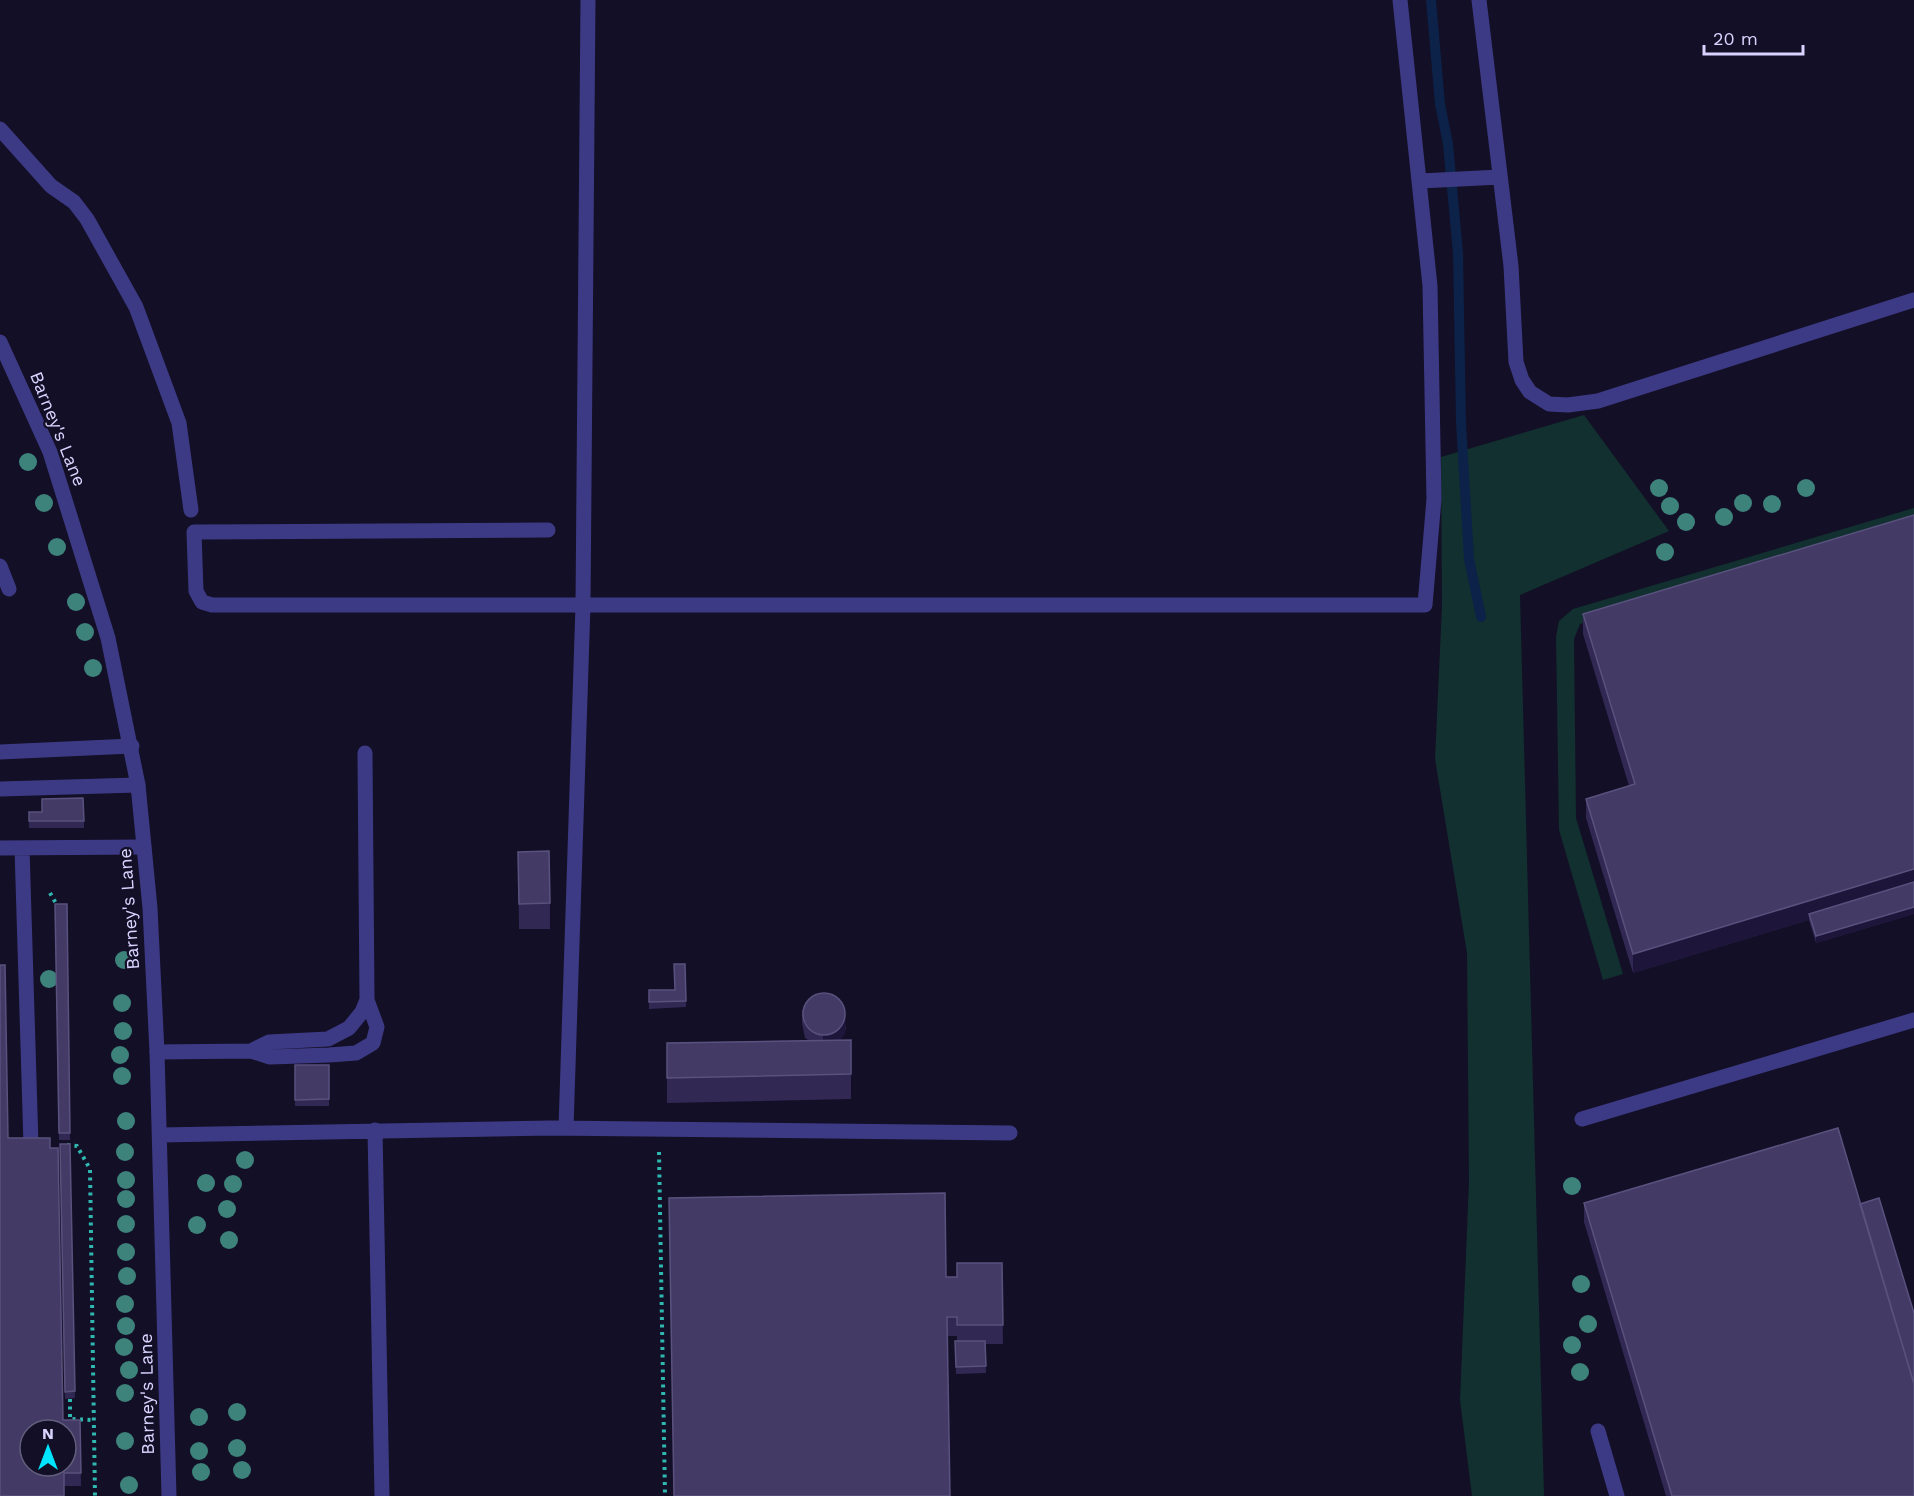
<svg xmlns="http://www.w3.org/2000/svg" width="1914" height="1496" viewBox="0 0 1914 1496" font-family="'Work Sans',sans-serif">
<rect width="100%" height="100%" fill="#130f26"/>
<path fill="#12302f" d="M1584,415L1669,531L1520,595L1544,1496H1472L1460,1400L1469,1182L1467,953L1435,759L1442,606L1441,457Z
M1914,508V526L1580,624L1574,639L1576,818L1623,974L1603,980L1559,830L1556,637L1559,621L1573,609Z"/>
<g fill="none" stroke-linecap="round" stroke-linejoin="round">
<path stroke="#0c2248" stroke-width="10" d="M1431,0L1440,104L1448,144L1458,253L1461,423L1469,559L1481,617"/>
<path stroke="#2fb8b0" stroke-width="4" stroke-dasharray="3 4.5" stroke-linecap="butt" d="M50,893L58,907
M67,1145L77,1146L90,1169L95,1496
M659,1152L665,1496
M70,1399V1419L93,1420"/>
<path stroke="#3d3a85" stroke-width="15" d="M1479,0L1511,266L1516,362L1522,380L1530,392L1549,404L1568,405L1598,401L1914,300
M0,129L51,186L74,202L87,219L136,307L179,423L191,510
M1420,181L1500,177
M548,530L194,532L196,591L202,602L212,605H1425L1434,499L1430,286L1400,0
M0,566L9,589
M0,752L132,746
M0,789L138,785
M0,848L144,847
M22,848L31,1145
M251,1051L269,1042L328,1039L349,1028L362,1012L367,1000
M157,1052L251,1051L270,1057L329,1055L356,1053L373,1043L377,1027L367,1000L365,753
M1582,1119L1914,1020
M566,1128L583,605L588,0
M375,1130L382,1496
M160,1135L550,1128L1010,1133
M1598,1431L1617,1496"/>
<path stroke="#3d3a85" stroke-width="15" d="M0,342L50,452L108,638L138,785L150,908L157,1052L169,1496"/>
</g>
<g fill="#3d827b">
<circle cx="28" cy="462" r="9"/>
<circle cx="1659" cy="488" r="9"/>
<circle cx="1806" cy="488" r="9"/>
<circle cx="44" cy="503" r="9"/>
<circle cx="1743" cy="503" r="9"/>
<circle cx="1772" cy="504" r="9"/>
<circle cx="1670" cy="506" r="9"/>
<circle cx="1724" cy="517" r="9"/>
<circle cx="1686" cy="522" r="9"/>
<circle cx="57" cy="547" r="9"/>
<circle cx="1665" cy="552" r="9"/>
<circle cx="76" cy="602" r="9"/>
<circle cx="85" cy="632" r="9"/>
<circle cx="93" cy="668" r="9"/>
<circle cx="124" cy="960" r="9"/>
<circle cx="49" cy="979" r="9"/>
<circle cx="122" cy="1003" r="9"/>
<circle cx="123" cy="1031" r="9"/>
<circle cx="120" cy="1055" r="9"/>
<circle cx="122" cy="1076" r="9"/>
<circle cx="126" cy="1121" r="9"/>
<circle cx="125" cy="1152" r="9"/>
<circle cx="245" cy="1160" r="9"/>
<circle cx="126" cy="1180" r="9"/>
<circle cx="206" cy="1183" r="9"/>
<circle cx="233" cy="1184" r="9"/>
<circle cx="1572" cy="1186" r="9"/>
<circle cx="126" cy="1199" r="9"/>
<circle cx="227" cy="1209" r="9"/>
<circle cx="126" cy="1224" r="9"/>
<circle cx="197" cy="1225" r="9"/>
<circle cx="229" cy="1240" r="9"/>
<circle cx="126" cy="1252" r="9"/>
<circle cx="127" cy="1276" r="9"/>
<circle cx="1581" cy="1284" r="9"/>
<circle cx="125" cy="1304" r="9"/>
<circle cx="1588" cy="1324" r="9"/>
<circle cx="126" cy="1326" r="9"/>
<circle cx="1572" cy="1345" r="9"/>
<circle cx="124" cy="1347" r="9"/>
<circle cx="129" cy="1370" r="9"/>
<circle cx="1580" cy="1372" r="9"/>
<circle cx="125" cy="1393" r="9"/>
<circle cx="237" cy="1412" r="9"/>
<circle cx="199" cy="1417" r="9"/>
<circle cx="125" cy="1441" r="9"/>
<circle cx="237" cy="1448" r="9"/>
<circle cx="199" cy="1451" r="9"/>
<circle cx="242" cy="1470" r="9"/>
<circle cx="201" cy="1472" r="9"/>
<circle cx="129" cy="1485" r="9"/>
</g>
<path fill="#312854" d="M1914,515V914L1816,943L1809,920L1633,973L1586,818V799L1629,786L1583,634V614Z
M29,812L84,821V828H29Z
M518,852L550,903V929H519Z
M55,904H67L70,1140H59Z
M685,964L686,1007L649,1009V990H675Z
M802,1010L846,1026L845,1033L840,1040H851V1099L667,1103V1043L808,1040L805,1038L802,1023Z
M295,1065H329V1106H295Z
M8,1138L63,1420H80L81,1486H64Z
M60,1144H70L75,1398L65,1399Z
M1584,1203L1914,1496H1666L1584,1222Z
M1002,1263L1003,1344H985L986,1373L956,1374L955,1341H957V1336H947L946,1277H957Z"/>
<path fill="#1d163a" d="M1914,869V889L1809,914V920L1633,973V954Z
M1914,907V914L1816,943V936Z
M846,1013L845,1033L837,1045L823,1049V1036Z"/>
<path fill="#433a66" stroke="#5a527e" stroke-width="1.5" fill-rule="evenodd" d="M1914,515V869L1633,954L1586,799L1635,784L1583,614Z
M83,798L84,821H29V812H42V799Z
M549,851L550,903L519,904L518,852Z
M1914,882V907L1816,936L1809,914Z
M55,904H67L70,1133H59Z
M674,964H685L686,1001L649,1002V990H675Z
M0,965H5L8,1138H50V1148H58L63,1420H80L81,1473H64V1496H0ZM30,1430H66V1466H30Z
M803 1014a21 21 0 1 1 42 0a21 21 0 1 1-42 0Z
M851,1040V1074L667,1078V1043Z
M295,1065H329V1099L295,1100Z
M1838,1128L1914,1384V1496H1672L1584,1203Z
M60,1144H70L75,1391L65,1392Z
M945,1193L946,1277H957V1263H1002L1003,1325H957V1317H947L950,1496H674L669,1198Z
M1879,1198L1914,1313V1384L1860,1204Z
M955,1341H985L986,1366L956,1367Z"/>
<g text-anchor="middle" stroke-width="4.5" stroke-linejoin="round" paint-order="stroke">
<g font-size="18" fill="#d9d4ff" stroke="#130f26">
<text transform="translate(58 429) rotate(68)" y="6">Barney's Lane</text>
<text transform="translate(129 909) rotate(-94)" y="6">Barney's Lane</text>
<text transform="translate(147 1394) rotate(-91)" y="6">Barney's Lane</text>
</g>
</g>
<g transform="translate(48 1448)"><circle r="28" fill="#130f26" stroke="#625e7d" stroke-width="1.5"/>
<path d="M0-4.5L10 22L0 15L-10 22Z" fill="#00e5ff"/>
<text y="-9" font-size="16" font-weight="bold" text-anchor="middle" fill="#d9d4ff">N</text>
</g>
<path d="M1704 45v9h99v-9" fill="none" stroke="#d9d4ff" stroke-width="3"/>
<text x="1713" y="45" font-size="18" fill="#d9d4ff" stroke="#130f26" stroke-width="4.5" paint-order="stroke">20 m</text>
</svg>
